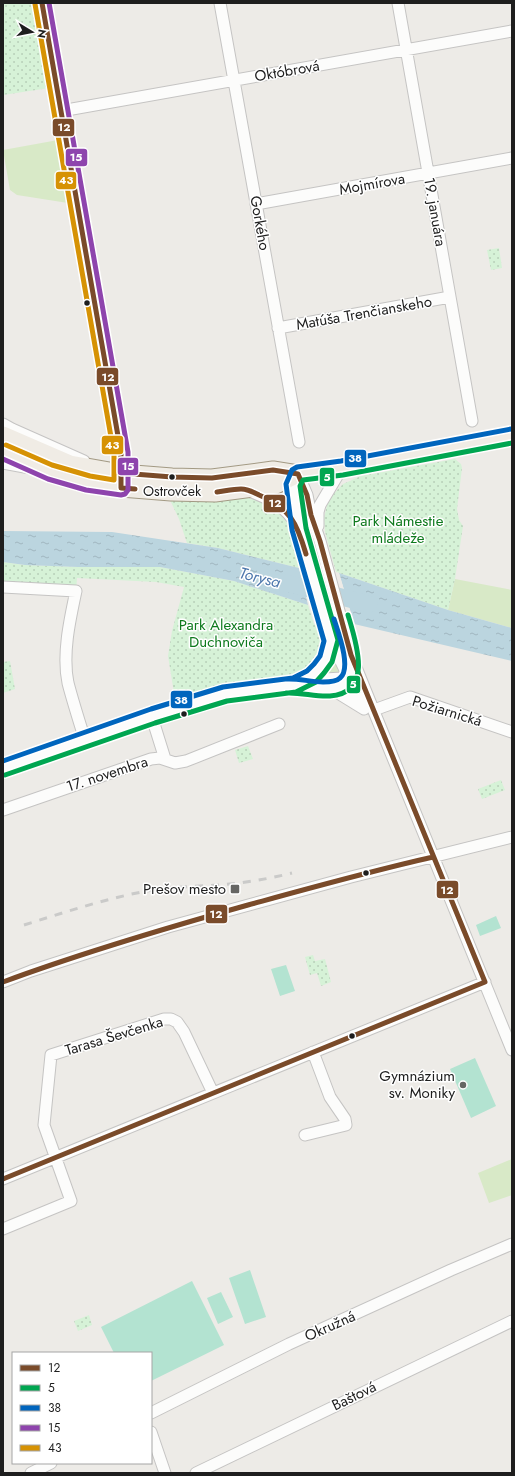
<svg xmlns="http://www.w3.org/2000/svg" width="515" height="1476" viewBox="0 0 515 1476" font-family="Jost,sans-serif">
<defs>
<pattern id="park-dots" width="8" height="8" patternUnits="userSpaceOnUse"><rect width="8" height="8" fill="#d6f2d7"/><path d="M2 2h.1M6 6h.1" fill="none" stroke="#b7cfb8" stroke-width="1.8" stroke-linecap="round"/></pattern>
<pattern id="water-ripples" width="26" height="14" patternUnits="userSpaceOnUse"><rect width="26" height="14" fill="#bbd5df"/><path d="M2 4q2-2 4 0t4 0M15 11q2-2 4 0t4 0" fill="none" stroke="#a0b6bf"/></pattern>
</defs>
<rect width="100%" height="100%" fill="#edebe7"/>
<path fill="#d8e9c7" d="M58,140L68,203L17,195L10,190L3,150Z
M455,579L512,590V628L448,610Z
M332,656L339,672L323,674L330,663Z
M512,1159V1195L489,1203L478,1173Z"/>
<path fill="url(#park-dots)" d="M3,3H42L56,87L3,95Z
M499,248L502,268L491,270L487,250Z
M455,459L461,464L462,468L457,509L459,520L463,526L455,579L448,610L336,572L325,532L324,518L328,501L338,489L343,484L361,476Z
M239,497C258,498 279,508 289,526C294,535 295,547 298,556H296L299,568L218,548L187,543L179,519L170,500Z
M3,562L25,565L78,567H160L234,581L308,605L314,624L321,629C323,645 323,659 309,670C297,681 258,681 241,684C219,687 197,693 175,699L168,656L172,631L184,587L156,582L77,578L76,591L3,586Z
M10,661L15,689L3,693V662Z
M248,746L253,759L239,763L235,750Z
M501,780L505,790L482,799L478,789Z
M313,955L315,961L325,959L331,982L321,986L317,973L310,975L305,957Z
M89,1315L92,1325L78,1331L74,1321Z"/>
<path fill="#b3e3d1" d="M496,916L501,928L480,936L476,925Z
M286,965L295,991L280,996L271,969Z
M475,1058L496,1106L471,1118L450,1069Z
M250,1270L266,1317L245,1324L229,1278Z
M192,1281L224,1345L151,1381V1353H114L101,1327Z
M221,1292L233,1317L218,1324L207,1298Z"/>
<path fill="url(#water-ripples)" d="M3,531L112,532L218,548L299,568L308,605L234,581L160,567H78L25,565L3,562Z
M339,573L448,610L512,628V661L354,624Z"/>
<path fill="#edebe7" d="M337,572L339,573L355,626L352,624Z"/>
<g fill="none" stroke-linecap="round" stroke-linejoin="round">
<path stroke="#bbd5df" stroke-width="17" d="M282,582L369,604"/>
<defs>
<path id="minor" d="M42,3L121,453V479
M220,3L299,442
M398,3L472,421
M61,111L512,31
M256,204L512,158
M278,328L450,297
M3,424L12,429L84,461
M3,463L30,468
M298,474L307,495L311,515L320,541L351,655L512,1050
M298,474L293,485L294,496L299,529L307,560L331,641L364,709
M247,490C271,500 282,503 297,525
M318,526V512L320,505L342,468
M3,587L76,591C70,619 62,654 68,683C73,702 79,721 85,740
M305,680L343,678L353,680
M304,681C320,671 327,658 331,641
M328,691L338,693L364,709
M374,710L410,697L512,732
M153,716L155,727L165,759
M3,768C49,752 94,736 140,720C173,709 207,696 242,690C259,688 276,686 293,686C309,685 329,694 344,685C352,680 352,669 352,660
M3,810L151,759L160,758L175,763L186,761L279,724
M3,982L31,971L168,927L351,877L512,837
M305,1135L346,1125L345,1119L330,1097L313,1052
M3,1179L485,982
M3,1229L71,1201L44,1125L51,1055L164,1019H171L177,1022L184,1032L213,1093
M151,1413L289,1344L451,1270L512,1244
M151,1432L165,1473
M31,1473L51,1463
M196,1473L512,1321"/>
<path id="primary" d="M3,435L70,464L121,473L172,477L212,478L273,470L298,474
M3,451L50,472L88,483L121,488L171,492L215,493L276,485L298,474L342,468L512,436"/>
</defs>
<use href="#minor" stroke="#c5c4c3" stroke-width="13"/>
<use href="#primary" stroke="#a39a84" stroke-width="19"/>
<use href="#minor" stroke="#fcfcfb" stroke-width="11"/>
<use href="#primary" stroke="#f0ece5" stroke-width="17"/>
<path stroke="#cacac9" stroke-width="3" stroke-dasharray="8 8" stroke-linecap="butt" d="M24,925C69,911 113,896 159,889C179,887 200,886 220,885C244,883 268,879 292,873"/>
<defs>
<path id="bus-1" d="M42,3L121,453V488L135,489
M217,492C225,491 233,489 241,489C248,489 253,492 259,495C290,508 297,523 306,554
M3,982C84,952 166,928 248,905C310,888 371,871 433,857
M3,1179L485,982L351,655L320,541L311,515L307,495L298,474L273,470L212,478L172,477L121,473"/>
<path id="bus-2" d="M286,693C301,692 315,697 330,696C374,693 356,642 348,615
M5,775L155,723L227,701L296,692L316,682L324,673L332,662L338,640L306,528L300,486L303,480L343,475L512,443"/>
<path id="bus-3" d="M286,679C298,678 310,682 323,682C328,682 336,682 340,678C352,668 338,632 334,619
M3,761L151,709L223,687L293,678L307,671L314,664L320,656L324,641L292,530L286,484L292,470L297,467L341,461L511,429"/>
<path id="bus-4" d="M3,459L48,479L86,490L121,495L125,494L128,490V452L49,3"/>
<path id="bus-5" d="M6,445L52,465L90,476L114,480V454L35,4"/>
</defs>
<use href="#bus-1" stroke="#fff" stroke-width="8"/>
<use href="#bus-2" stroke="#fff" stroke-width="8"/>
<use href="#bus-3" stroke="#fff" stroke-width="8"/>
<use href="#bus-4" stroke="#fff" stroke-width="8"/>
<use href="#bus-5" stroke="#fff" stroke-width="8"/>
<use href="#bus-1" stroke="#7a4b2a" stroke-width="5"/>
<use href="#bus-2" stroke="#00a651" stroke-width="5"/>
<use href="#bus-3" stroke="#0065bd" stroke-width="5"/>
<use href="#bus-4" stroke="#8e44ad" stroke-width="5"/>
<use href="#bus-5" stroke="#d69204" stroke-width="5"/>
</g>
<g fill="#1e1e1e" stroke="#fff" stroke-width="1.5">
<circle cx="87" cy="303" r="3.5"/>
<circle cx="172" cy="477" r="3.5"/>
<circle cx="184" cy="714" r="3.5"/>
<circle cx="366" cy="873" r="3.5"/>
<circle cx="352" cy="1036" r="3.5"/>
</g>
<g fill="#666664" stroke="#fff" stroke-width="1.5">
<rect x="230" y="884" width="10" height="10" rx="2"/>
<circle cx="463" cy="1085" r="4"/>
</g>
<g text-anchor="middle" stroke-width="3" stroke-linejoin="round" paint-order="stroke">
<g font-size="14" fill="#1e1e1e" stroke="#fff">
<text x="172" y="496">Ostrovček</text>
</g>
<g font-size="15" fill="#1e1e1e" stroke="#fff">
<text transform="translate(287 71) rotate(-10)" y="5">Októbrová</text>
<text transform="translate(372 184) rotate(-10)" y="5">Mojmírova</text>
<text transform="translate(435 212) rotate(80)" y="5">19. januára</text>
<text transform="translate(260 223) rotate(80)" y="5">Gorkého</text>
<text transform="translate(364 313) rotate(-10)" y="5">Matúša Trenčianskeho</text>
<text transform="translate(447 711) rotate(17)" y="5">Požiarnická</text>
<text transform="translate(107 774) rotate(-18)" y="5">17. novembra</text>
<text transform="translate(114 1036) rotate(-17)" y="5">Tarasa Ševčenka</text>
<text transform="translate(330 1326) rotate(-24)" y="5">Okružná</text>
<text transform="translate(354 1396) rotate(-26)" y="5">Baštová</text>
</g>
<g font-size="15" fill="#0e7a1d" stroke="#fff">
<text x="398" y="526">Park Námestie<tspan x="398" dy="17">mládeže</tspan></text>
<text x="226" y="630">Park Alexandra<tspan x="226" dy="17">Duchnoviča</tspan></text>
</g>
<g font-size="15" fill="#1e1e1e" stroke="#fff" text-anchor="end">
<text x="226" y="894">Prešov mesto</text>
<text x="455" y="1081">Gymnázium<tspan x="455" dy="17">sv. Moniky</tspan></text>
</g>
<g font-size="16" font-style="italic" fill="#4d77ac" stroke="#fff">
<text transform="translate(260 577) rotate(14)" y="6">Torysa</text>
</g>
</g>
<g stroke="#fff" stroke-width="1.5">
<rect x="52" y="118" width="23" height="19" rx="4" fill="#7a4b2a"/>
<rect x="65" y="148" width="23" height="19" rx="4" fill="#8e44ad"/>
<rect x="55" y="171" width="22" height="19" rx="4" fill="#d69204"/>
<rect x="96" y="367" width="23" height="19" rx="4" fill="#7a4b2a"/>
<rect x="101" y="435" width="23" height="20" rx="4" fill="#d69204"/>
<rect x="344" y="449" width="23" height="19" rx="4" fill="#0065bd"/>
<rect x="117" y="457" width="22" height="19" rx="4" fill="#8e44ad"/>
<rect x="319" y="467" width="16" height="20" rx="4" fill="#00a651"/>
<rect x="263" y="494" width="23" height="19" rx="4" fill="#7a4b2a"/>
<rect x="346" y="675" width="15" height="19" rx="4" fill="#00a651"/>
<rect x="170" y="690" width="23" height="19" rx="4" fill="#0065bd"/>
<rect x="436" y="880" width="23" height="19" rx="4" fill="#7a4b2a"/>
<rect x="205" y="904" width="23" height="20" rx="4" fill="#7a4b2a"/>
</g>
<g font-size="11" text-anchor="middle" font-weight="bold" fill="#fff">
<text x="64" y="131">12</text>
<text x="76" y="161">15</text>
<text x="66" y="184">43</text>
<text x="108" y="381">12</text>
<text x="112" y="449">43</text>
<text x="355" y="462">38</text>
<text x="128" y="470">15</text>
<text x="327" y="481">5</text>
<text x="275" y="507">12</text>
<text x="353" y="688">5</text>
<text x="181" y="704">38</text>
<text x="447" y="894">12</text>
<text x="216" y="918">12</text>
</g>
<rect width="515" height="1476" fill="none" stroke="#1e1e1e" stroke-width="8"/>
<rect x="12" y="1352" width="140" height="112" fill="#ffffff" stroke="#a5a5a5"/>
<rect x="20" y="1365" width="20" height="6" fill="#7a4b2a" stroke="#a5a5a5"/>
<text x="48" y="1372" font-size="12" fill="#1e1e1e">12</text>
<rect x="20" y="1385" width="20" height="6" fill="#00a651" stroke="#a5a5a5"/>
<text x="48" y="1392" font-size="12" fill="#1e1e1e">5</text>
<rect x="20" y="1405" width="20" height="6" fill="#0065bd" stroke="#a5a5a5"/>
<text x="48" y="1412" font-size="12" fill="#1e1e1e">38</text>
<rect x="20" y="1425" width="20" height="6" fill="#8e44ad" stroke="#a5a5a5"/>
<text x="48" y="1432" font-size="12" fill="#1e1e1e">15</text>
<rect x="20" y="1445" width="20" height="6" fill="#d69204" stroke="#a5a5a5"/>
<text x="48" y="1452" font-size="12" fill="#1e1e1e">43</text>
<g transform="translate(32 32) rotate(100)" stroke="#ffffff" stroke-width="3" paint-order="stroke">
<path d="M0-3L7 15L0 10L-7 15Z" fill="#1e1e1e"/>
<text y="-6" font-size="11" font-weight="bold" text-anchor="middle" fill="#1e1e1e">N</text>
</g>
</svg>
